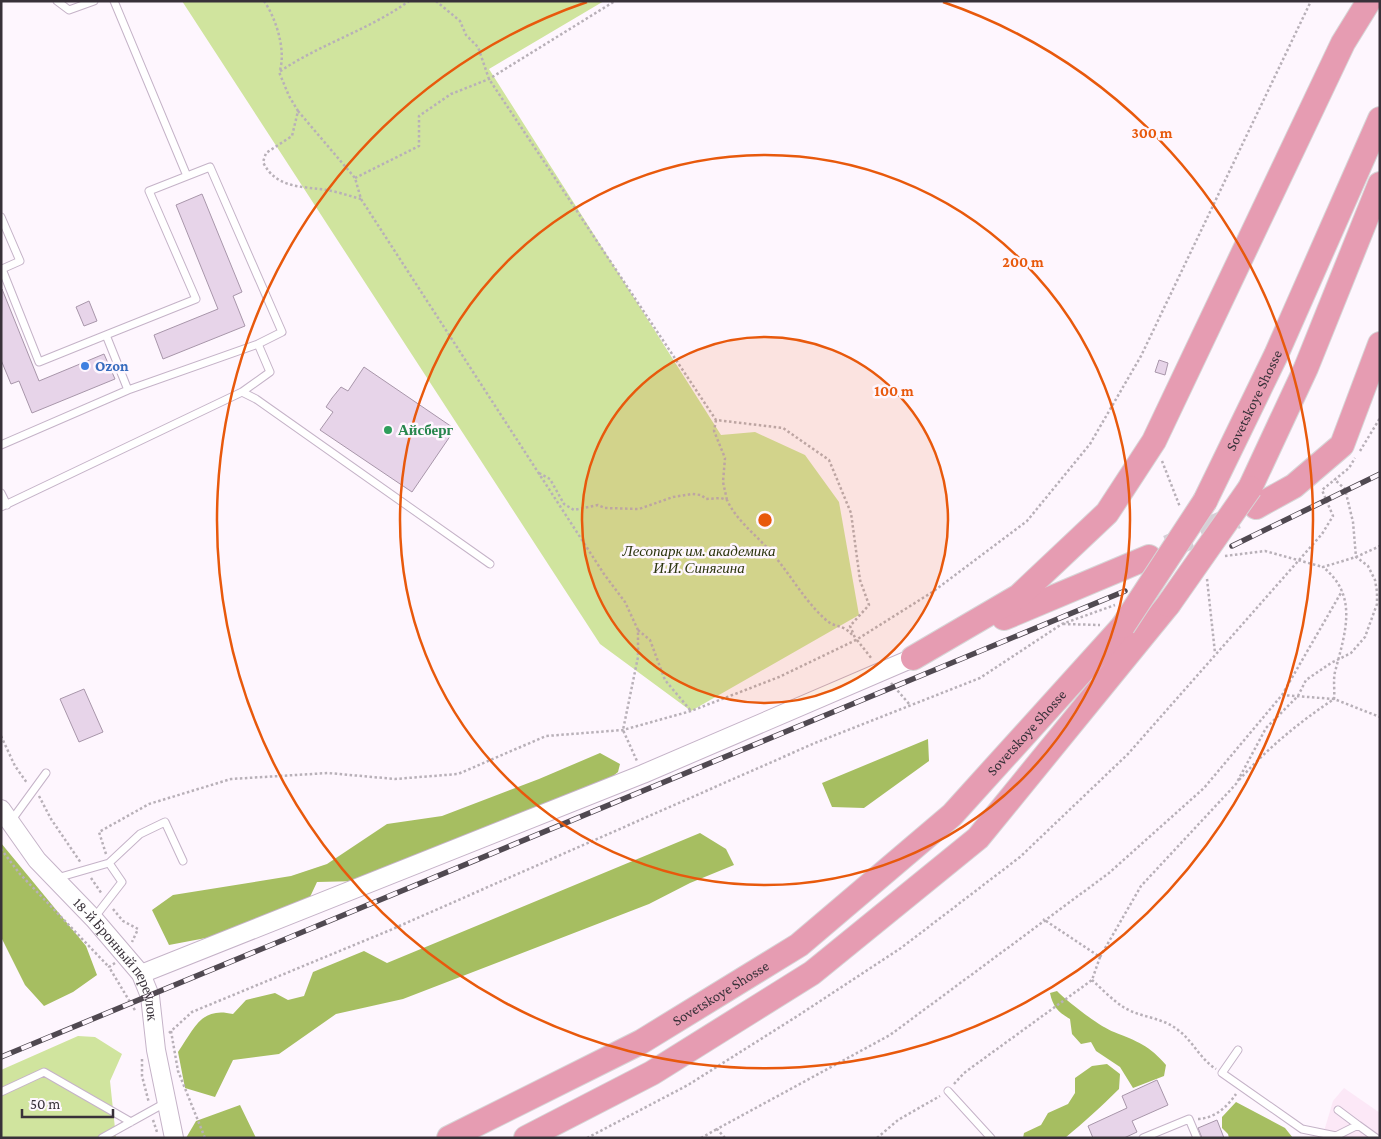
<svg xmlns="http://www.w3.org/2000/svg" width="1381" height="1139" viewBox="0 0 1381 1139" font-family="'Crimson Pro',serif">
<rect width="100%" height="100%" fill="#fef6fe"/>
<path fill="#fce8f7" d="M1344,1088L1380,1113V1138H1322L1333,1101Z"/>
<path fill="#d0e49e" d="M182,1H604L489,69L721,435L755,432L805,455L839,502L859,615L691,711L600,644Z
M78,1036L95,1037L122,1054L110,1081L116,1138H1V1070Z"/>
<path fill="#a6be61" d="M928,739L929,761L864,808L832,807L822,783Z
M600,753L620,764L618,772L607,781L360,881L317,882L310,897L211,937L169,945L152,910L173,895L291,876L327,864L387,824L442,816L539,779Z
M700,833L726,849L734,865L690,883L649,904L403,999L336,1014L279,1054L233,1060L215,1097L185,1088L178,1052C194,1029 201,1006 233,1014L246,1000L275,993L288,1000L304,996L313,972L364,951L387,963Z
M1,843L86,946L97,975L73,992L44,1006L25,985L1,937Z
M1057,991C1068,1002 1100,1027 1114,1032C1137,1041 1150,1046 1166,1065L1164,1076L1133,1088L1120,1067L1096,1051L1091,1042L1081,1044L1072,1034L1070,1019C1058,1012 1053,1007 1050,993Z
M1107,1064L1120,1074L1119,1089C1101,1107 1084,1122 1065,1138H1023L1024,1133L1041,1125L1048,1113L1068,1104L1075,1093V1078L1092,1066Z
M1236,1102L1285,1128L1293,1138H1229L1228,1134L1222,1128V1117Z
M240,1105L256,1138H186L196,1121Z"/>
<path fill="#e7d4e9" stroke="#a896aa" d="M202,194L242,292L233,296L245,326L163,359L154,335L218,309L176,205Z
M2,289L39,381L104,354L115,379L32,413L19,381L11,384L1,360Z
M89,301L97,321L84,326L76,307Z
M1159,360L1168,363L1165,375L1155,372Z
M364,367L455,429L412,492L320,430L333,412L326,407L332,398L341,387L348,391Z
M84,689L103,732L79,742L60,699Z
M1157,1080L1168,1105L1132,1121L1137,1132L1124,1138H1093L1088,1126L1127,1108L1122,1096Z
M1217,1120L1224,1138H1202L1198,1128Z"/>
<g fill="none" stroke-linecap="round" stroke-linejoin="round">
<path stroke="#d6cfd7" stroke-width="24" stroke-dasharray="24 12" stroke-linecap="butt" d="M1168,547L1236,517"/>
<defs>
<path id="service" d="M57,1L69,10L94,1
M114,1L187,176
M1,217L20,261L2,269L39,362L106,335L128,390L1,445
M106,335L196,299L149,191L210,167L282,332L258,344L128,390
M242,392L270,372L258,344
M1,493L7,505
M1,507L242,392L256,399L490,564
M11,821L46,773
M57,878L109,863L140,834L165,822L183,861
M94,918L122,882L109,863
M1238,1050L1222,1073L1302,1129L1336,1136L1358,1125L1376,1138
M948,1091L991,1138
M1,1092L44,1072L131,1122
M1338,1110L1358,1125
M102,1138L165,1103
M1143,1138L1189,1119L1197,1138"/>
<g id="tertiary">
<path id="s1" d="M1,809L37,860L94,919L141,974L150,996L156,1050L174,1138"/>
<path d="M141,974L643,774L913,658"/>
</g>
<g id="trunk">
<path d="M1250,488L1306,368L1380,184"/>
<path id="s2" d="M1205,501L1276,355L1380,119"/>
<path d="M1256,507L1294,486L1342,445L1380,344"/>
<path d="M1004,618L1149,557"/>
<path d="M913,658L1019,596L1107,513L1154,441L1343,43L1369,1"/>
<path id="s3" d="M449,1138L641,1042L799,945L952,815L1123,626"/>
<path d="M526,1138L652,1073L812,973L978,838L1168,605"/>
</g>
</defs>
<use href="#service" stroke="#c5b3c8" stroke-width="9"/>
<use href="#tertiary" stroke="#c5b3c8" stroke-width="20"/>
<use href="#trunk" stroke="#d7d6d7" stroke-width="26"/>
<path stroke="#b8b0b8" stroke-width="2.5" stroke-dasharray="2.5 2.5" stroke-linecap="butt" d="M264,1C276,18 286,50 280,70
M436,1L460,21L466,35L478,47L489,79L716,420L783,428L829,460L851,513L860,580L869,605L850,626L856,640
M298,111L355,178L361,199L604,574L625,602L638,630V657L623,730L637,761
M355,178L419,146V116L451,94L489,79L615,1
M361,199C350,196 338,192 327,190C302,186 276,189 263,162L266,153L292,136L298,111L289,96L279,72C320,44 369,30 409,1
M716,420L714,431L725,458L723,482L727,500
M1360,451L1380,418
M1162,461L1180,507
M539,473L550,479L564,504L574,510L598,505L605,508L639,509L673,497L692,494L701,495L706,499L721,498L727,500C736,520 757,536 772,553C790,574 804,600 825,619C835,629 843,623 853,636
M1225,556L1265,551L1323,567
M1207,579L1215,653
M1063,624L1100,625
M638,630L650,640L665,680L691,711
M857,640L872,659
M891,683L910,705
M1282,695L1334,699L1380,717
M1,736L15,766L27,783
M1239,780C1268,748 1298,723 1334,699C1335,691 1333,680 1335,672C1345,633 1359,596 1323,567L1356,557L1380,546
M39,796L51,819L81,863
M1,849L20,874L109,967
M106,854L99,832L149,804L231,779L328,773L395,779L458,774L546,736L623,730L691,711L779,677L856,640L934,591L1027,521L1090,444L1141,356L1311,1
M91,878L102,894
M113,909L123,921L138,929L132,942
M1100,957L1141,886L1236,784L1266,728L1298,696L1306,680L1331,663L1351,653L1365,637L1377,604V592L1375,580L1368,566L1356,557L1353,522L1345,489L1334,479
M115,963L109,967L136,1012
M1092,980C1102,989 1113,1001 1125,1008C1142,1018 1162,1017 1178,1030C1193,1041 1200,1059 1216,1069
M171,1031L178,1071L205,1138
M169,1033L192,1012L388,931L815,743L980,678L1062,624L1115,605
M142,1059V1076L149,1103
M954,1084L964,1073L1092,980L1100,957L1043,919
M1198,1119C1215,1118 1227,1107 1236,1094
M153,1120L157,1132
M587,1138L688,1085L799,1015L901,948L1020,857L1128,754L1322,534L1333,516L1322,490L1349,468L1355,458
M701,1138L717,1129
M725,1138L717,1129L890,1035L1109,873L1204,788L1282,695L1342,591
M877,1138L898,1120L940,1096"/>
<use href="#service" stroke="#fff" stroke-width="7"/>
<use href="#tertiary" stroke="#fff" stroke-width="18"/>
<use href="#trunk" stroke="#e69cb2" stroke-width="24"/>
<defs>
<path id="rail" d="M1232,546L1380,474
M1,1057L1125,591"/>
</defs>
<use href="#rail" stroke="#504951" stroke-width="5.5"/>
<use href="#rail" stroke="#fef6fe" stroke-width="4" stroke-dasharray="11" stroke-linecap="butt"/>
<defs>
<path id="trunk-bridge" d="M1168,605L1250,488
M1123,626L1205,501"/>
</defs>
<use href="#trunk-bridge" stroke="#d7d6d7" stroke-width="26" stroke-linecap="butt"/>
<use href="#trunk-bridge" stroke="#e69cb2" stroke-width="24"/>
</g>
<circle cx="765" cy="520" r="183" fill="#e8590c" fill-opacity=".12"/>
<g fill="none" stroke="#e8590c" stroke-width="2.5">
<circle cx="765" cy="520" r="183"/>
<circle cx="765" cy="520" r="365"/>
<path d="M943 2A548 548 0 1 1 587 2"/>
</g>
<circle fill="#3f7fe0" stroke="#fef6fe" stroke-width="2" cx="85" cy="366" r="5"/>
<circle fill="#2e9e5b" stroke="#fef6fe" stroke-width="2" cx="388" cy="430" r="5"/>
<g text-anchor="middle" stroke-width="5" stroke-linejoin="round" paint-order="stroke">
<g font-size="15" font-weight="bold" fill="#366cbe" stroke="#fef6fe" text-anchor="start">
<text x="95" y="371">Ozon</text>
</g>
<g font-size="15" fill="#383139" stroke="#fef6fe">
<text dy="5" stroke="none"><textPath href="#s2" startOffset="112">Sovetskoye Shosse</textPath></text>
<text dy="5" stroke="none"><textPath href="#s3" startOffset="712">Sovetskoye Shosse</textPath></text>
<text dy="5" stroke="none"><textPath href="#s1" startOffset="192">18-й Бронный переулок</textPath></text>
<text dy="5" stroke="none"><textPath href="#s3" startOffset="308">Sovetskoye Shosse</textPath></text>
</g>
<g font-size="15" font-weight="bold" fill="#27864d" stroke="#fef6fe" text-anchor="start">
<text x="398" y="435">Айсберг</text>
</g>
<g font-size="15" font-style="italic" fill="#2c350e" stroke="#fef6fe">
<text x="699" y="556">Лесопарк им. академика<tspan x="699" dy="17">И.И. Синягина</tspan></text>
</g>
</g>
<circle cx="765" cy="520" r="8" fill="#e8590c" stroke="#fef6fe" stroke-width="2.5"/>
<g font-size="15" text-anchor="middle" font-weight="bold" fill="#e8590c" stroke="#fef6fe" stroke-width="5" stroke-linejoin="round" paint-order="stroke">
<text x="1152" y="138">300 m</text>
<text x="1023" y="267">200 m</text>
<text x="894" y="396">100 m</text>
</g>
<rect width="1381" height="1139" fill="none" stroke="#383139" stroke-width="5"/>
<path d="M22 1109v8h91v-8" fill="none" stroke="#383139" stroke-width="2.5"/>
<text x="30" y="1109" font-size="15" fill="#383139" stroke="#fef6fe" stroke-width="4" paint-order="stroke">50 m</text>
</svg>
